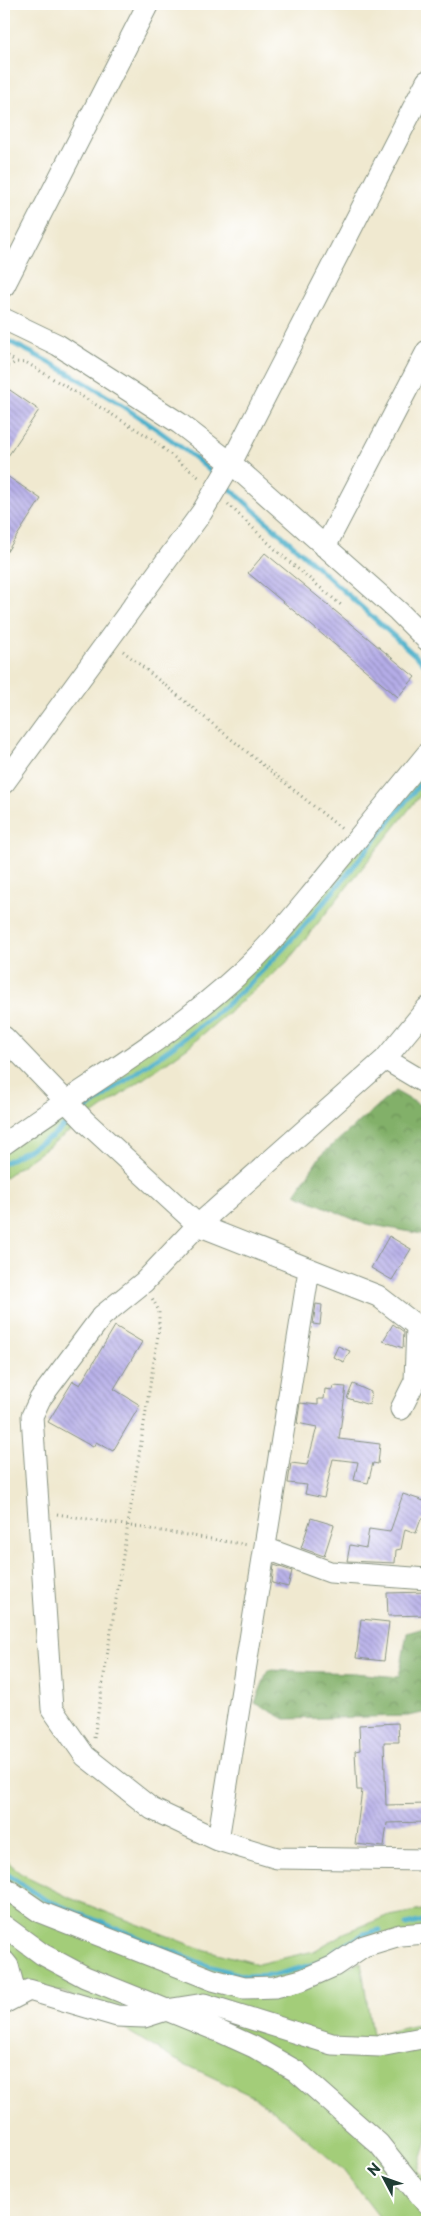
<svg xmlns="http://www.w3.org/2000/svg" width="431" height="2226" viewBox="0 0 431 2226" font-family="'Playpen Sans',sans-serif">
<defs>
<pattern id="forest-crowns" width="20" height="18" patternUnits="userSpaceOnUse" patternTransform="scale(1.25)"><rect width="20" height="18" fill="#82b069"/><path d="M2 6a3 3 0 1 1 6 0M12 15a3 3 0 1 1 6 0" fill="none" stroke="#6a9057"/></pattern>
<pattern id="building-back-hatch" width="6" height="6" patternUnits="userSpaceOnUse" patternTransform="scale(1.25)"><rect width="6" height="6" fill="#b5ade8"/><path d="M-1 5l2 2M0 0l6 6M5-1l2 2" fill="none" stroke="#938ebd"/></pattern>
</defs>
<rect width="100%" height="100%" fill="#fff"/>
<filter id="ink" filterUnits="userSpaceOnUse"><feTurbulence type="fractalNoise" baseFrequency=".02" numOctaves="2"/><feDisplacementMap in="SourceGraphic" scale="10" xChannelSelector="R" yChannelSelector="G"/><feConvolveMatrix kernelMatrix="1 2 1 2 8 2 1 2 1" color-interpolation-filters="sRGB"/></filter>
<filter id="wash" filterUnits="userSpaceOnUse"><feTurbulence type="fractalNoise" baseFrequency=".0096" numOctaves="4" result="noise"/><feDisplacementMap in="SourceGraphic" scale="20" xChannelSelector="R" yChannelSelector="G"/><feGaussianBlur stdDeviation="1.12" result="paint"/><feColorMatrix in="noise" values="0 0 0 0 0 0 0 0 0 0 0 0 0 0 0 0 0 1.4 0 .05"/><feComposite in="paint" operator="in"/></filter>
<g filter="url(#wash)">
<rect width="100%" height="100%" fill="#f0e9d0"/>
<path fill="#a3cd79" stroke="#618556" d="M427,755V787L286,963L188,1047L4,1178V1144L241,973Z
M4,1858L20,1873L70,1898L199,1948L258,1964L314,1951L344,1933L385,1917L427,1909V1930L278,1994L361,1962L372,2035L427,2023V2141L418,2171L427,2181V2222H383L343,2170L273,2110L254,2097L172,2058L64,1992L4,1990V1890L83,1927L4,1882Z"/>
<path fill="url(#forest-crowns)" stroke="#50764e" d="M395,1091L427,1109V1235L362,1223L295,1194L321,1155Z
M427,1627V1712L409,1716L285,1719L255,1703L268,1670L354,1673L399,1677L407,1633Z"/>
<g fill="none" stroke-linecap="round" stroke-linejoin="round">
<path stroke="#4aafc9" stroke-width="5" d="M4,339C74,373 159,425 217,477
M225,484L427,666
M83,1112C137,1069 198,1034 248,985C314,921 369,846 427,775
M4,1163L51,1137L74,1118
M4,1872L44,1899L208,1966L245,1976L275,1975L315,1964L364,1934L380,1930
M406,1925L427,1920"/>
</g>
<g id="blocks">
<path fill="url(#building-back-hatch)" d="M4,386L39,410L4,462Z
M4,474L41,499L4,556Z
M265,553L415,677L398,697L248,573Z
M389,1236L411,1249L392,1280L371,1268Z
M316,1304L322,1305L320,1325L313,1324Z
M393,1324L404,1332L403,1348L383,1341Z
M115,1326L142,1342L114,1389L140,1405L113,1451L96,1442L93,1447L48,1422L73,1381L80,1385Z
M338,1346L350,1351L344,1362L333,1357Z
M353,1384L371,1392L369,1405L347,1398Z
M333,1386L346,1387L339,1439L380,1444L378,1464L373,1463L368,1483L354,1480L358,1462L333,1459L324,1498L305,1494L307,1485L288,1483L291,1463L307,1465L317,1427L297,1423L300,1403L318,1405V1399H324L325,1389L332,1390Z
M403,1494L427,1502V1519H421L416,1533L405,1529L401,1549L396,1550L395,1563L347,1561L350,1545L366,1548L369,1529L390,1532Z
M311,1518L334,1525L324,1556L301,1548Z
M274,1565L292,1571L288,1587L272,1583Z
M427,1592V1615L388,1616L387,1593Z
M361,1619L389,1622L384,1661L356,1658Z
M398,1723L399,1742H384L386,1805L427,1804V1822L387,1823L384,1847L355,1844L362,1790H357L355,1751L360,1750L359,1725Z"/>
</g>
</g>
<g filter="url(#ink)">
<use href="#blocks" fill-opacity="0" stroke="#889382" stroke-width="1"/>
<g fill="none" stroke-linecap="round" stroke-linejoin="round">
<defs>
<path id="minor" d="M4,286L148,4
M4,319L58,345L179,423L231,463L398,611L427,640
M325,547L427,351
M4,783L202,512L231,463L427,81
M427,1008L385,1059L198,1225L144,1282L102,1316L40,1399L32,1416L52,1709L85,1756L152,1809L218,1840L277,1858L427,1860
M4,1037L86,1122L198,1225L378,1296L417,1326L415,1381L401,1409
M385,1059L427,1084
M4,1144C83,1087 168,1040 240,973C270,946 295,914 321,883C356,840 392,797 427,754
M265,1548L330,1572L427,1579
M218,1840L309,1270
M4,1887L40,1912L213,1980L244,1988L275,1987L302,1980L334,1966L364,1946L400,1935L427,1933
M4,1926L42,1954L85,1977L221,2032L254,2047L296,2071L379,2144L427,2204
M4,1961L8,1966L16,1996
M4,2003L29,1990L117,2016L144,2017L166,2010L204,2004L332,2044L380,2046L427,2037"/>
</defs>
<use href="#minor" stroke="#889382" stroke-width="23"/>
<path stroke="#889382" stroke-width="3" stroke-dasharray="1 4" stroke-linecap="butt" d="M4,353L16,362
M4,369L16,362L27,363L149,437L201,479
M228,504L279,553L341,605
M123,651L343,830
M57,1514L248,1545
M94,1738L159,1329V1311L152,1298"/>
<use href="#minor" stroke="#fff" stroke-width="21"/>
</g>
</g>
<rect width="431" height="2226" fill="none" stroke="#fff" stroke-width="20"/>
<g transform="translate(384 2178) rotate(311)" stroke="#ffffff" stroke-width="4" paint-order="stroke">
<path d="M0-4L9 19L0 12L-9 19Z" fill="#1f3d34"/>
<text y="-8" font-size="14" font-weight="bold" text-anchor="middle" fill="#1f3d34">N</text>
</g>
</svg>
